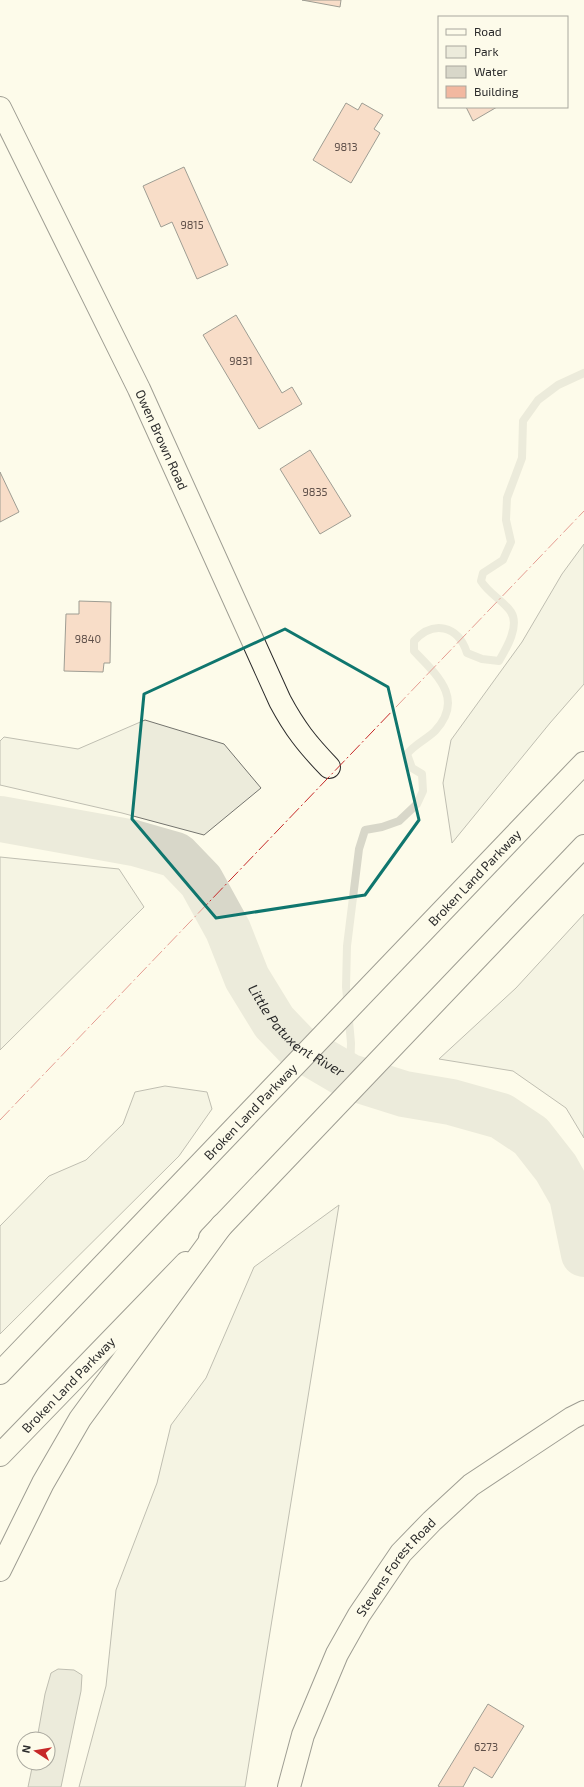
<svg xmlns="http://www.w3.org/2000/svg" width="584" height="1787" viewBox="0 0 584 1787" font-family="'Exo 2',sans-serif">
<rect width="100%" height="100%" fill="#fdfbea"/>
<path fill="#ecebdb" stroke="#74746e" d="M584,544V684L550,723L452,843L443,783L451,740L522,642L562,574Z
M145,720L224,744L261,788L204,835L122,813L0,785V741L4,737L78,749Z
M0,857L119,869L144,907L0,1050Z
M584,914V1138L566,1108L513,1071L439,1059L516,988Z
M165,1086L207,1092L212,1109L179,1156L0,1334V1226L49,1176L86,1160L123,1124L135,1092Z
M339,1205L245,1787H79L106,1686L116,1590L157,1483L171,1425L206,1378L254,1267Z"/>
<path fill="#d8d7c9" stroke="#74746e" d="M58,1669L74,1670L82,1675L81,1691L61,1787H28L33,1763H48V1739H37L45,1694L51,1673Z"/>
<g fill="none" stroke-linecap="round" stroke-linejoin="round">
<path stroke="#d8d7c9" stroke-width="8" d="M350,1077L351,1043L346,987L347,946L359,849L365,830L382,827L399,821L417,804L423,791L422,774L412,768L407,754C415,744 427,739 435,731C465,699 437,675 414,651V641C433,620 458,625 467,653L482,659L499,661C506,649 520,626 511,612C504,601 489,594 481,581L483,573L503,560L511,542L506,520L507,498L522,458L523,421L538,400L558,385L584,373"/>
<path stroke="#d8d7c9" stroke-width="46" id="s1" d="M0,819L134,843L176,855L201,881L228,930L247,978L274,1022L297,1046L350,1077L404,1094L451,1102L501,1116L531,1136L556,1168L572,1196L584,1254"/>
</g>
<path fill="#f2b8a0" stroke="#2b2b2b" d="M302,0H341L340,7Z
M346,103L358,110L362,103L383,115L374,129L380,133L351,183L313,160Z
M466,107H497L473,121Z
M184,167L228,265L197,279L172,222L161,227L143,186Z
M236,315L282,393L292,387L302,404L259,429L203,335Z
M310,450L351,516L320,534L280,469Z
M0,472L19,512L0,522Z
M79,601L111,602L110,663H104L103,672L64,671L66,614H79Z
M488,1704L524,1726L492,1778L474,1767L463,1787H440L438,1786Z"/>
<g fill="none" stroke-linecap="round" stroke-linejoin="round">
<defs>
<g id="minor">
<path id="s2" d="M0,108L139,389L280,701C295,729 307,744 329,767"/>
<path id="s3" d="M289,1787L303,1735L337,1654L359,1615L401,1553L432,1521L471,1485L572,1418L584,1412"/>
</g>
<g id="major">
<path d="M210,1238L584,846"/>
<path id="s4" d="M0,1373L584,763"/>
<path id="s5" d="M0,1455L186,1263"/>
</g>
<path id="highway" d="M0,1570L43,1483L80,1419L222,1225"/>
</defs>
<use href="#minor" stroke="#2b2b2b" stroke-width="24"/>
<use href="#major" stroke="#2b2b2b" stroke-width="24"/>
<use href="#highway" stroke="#2b2b2b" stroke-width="24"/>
<use href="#minor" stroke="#fdfbea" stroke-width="22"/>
<use href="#major" stroke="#fdfbea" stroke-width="22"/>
<use href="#highway" stroke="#fdfbea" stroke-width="22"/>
<path stroke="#c62828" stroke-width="1" stroke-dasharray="14 3 2 3" stroke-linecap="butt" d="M0,1120L584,511"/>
</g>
<path d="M0 0H584V1787H0ZM285,629L388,687L419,820L365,895L216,918L132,819L144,694Z" fill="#fdfbea" fill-opacity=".55" fill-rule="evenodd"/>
<path fill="none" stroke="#0f766e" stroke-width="3" stroke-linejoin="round" d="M285,629L388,687L419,820L365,895L216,918L132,819L144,694Z"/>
<g text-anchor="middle" stroke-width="3" stroke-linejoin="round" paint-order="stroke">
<g font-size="11" fill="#5d4e48">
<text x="346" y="151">9813</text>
<text x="192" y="229">9815</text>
<text x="241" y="365">9831</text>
<text x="315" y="496">9835</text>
<text x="88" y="643">9840</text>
<text x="486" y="1751">6273</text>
</g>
<g font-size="13" fill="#2b2b2b" stroke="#fdfbea">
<text dy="5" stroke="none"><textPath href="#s2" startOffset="369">Owen Brown Road</textPath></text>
<text dy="5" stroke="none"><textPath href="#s4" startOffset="686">Broken Land Parkway</textPath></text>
<text dy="5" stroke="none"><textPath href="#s4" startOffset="362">Broken Land Parkway</textPath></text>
<text dy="5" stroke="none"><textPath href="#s5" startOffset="98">Broken Land Parkway</textPath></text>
<text dy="5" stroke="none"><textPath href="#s3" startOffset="247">Stevens Forest Road</textPath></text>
</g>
<g font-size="14" font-style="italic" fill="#2b2b2b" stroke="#fdfbea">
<text dy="5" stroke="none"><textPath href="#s1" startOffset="397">Little Patuxent River</textPath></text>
</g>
</g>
<rect x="438" y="16" width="130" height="92" fill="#fdfbea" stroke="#a9a89e"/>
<rect x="446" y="29" width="20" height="6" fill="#fdfbea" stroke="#a9a89e"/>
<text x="474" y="36" font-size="12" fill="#2b2b2b">Road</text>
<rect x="446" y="46" width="20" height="12" fill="#ecebdb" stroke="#a9a89e"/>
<text x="474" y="56" font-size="12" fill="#2b2b2b">Park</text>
<rect x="446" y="66" width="20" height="12" fill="#d8d7c9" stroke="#a9a89e"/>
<text x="474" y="76" font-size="12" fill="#2b2b2b">Water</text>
<rect x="446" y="86" width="20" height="12" fill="#f2b8a0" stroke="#a9a89e"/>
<text x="474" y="96" font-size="12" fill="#2b2b2b">Building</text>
<g transform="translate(36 1751) rotate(282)"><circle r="19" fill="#fdfbea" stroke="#a9a89e"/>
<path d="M0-3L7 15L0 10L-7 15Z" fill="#c62828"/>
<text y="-6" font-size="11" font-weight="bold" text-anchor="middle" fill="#2b2b2b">N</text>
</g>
</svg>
